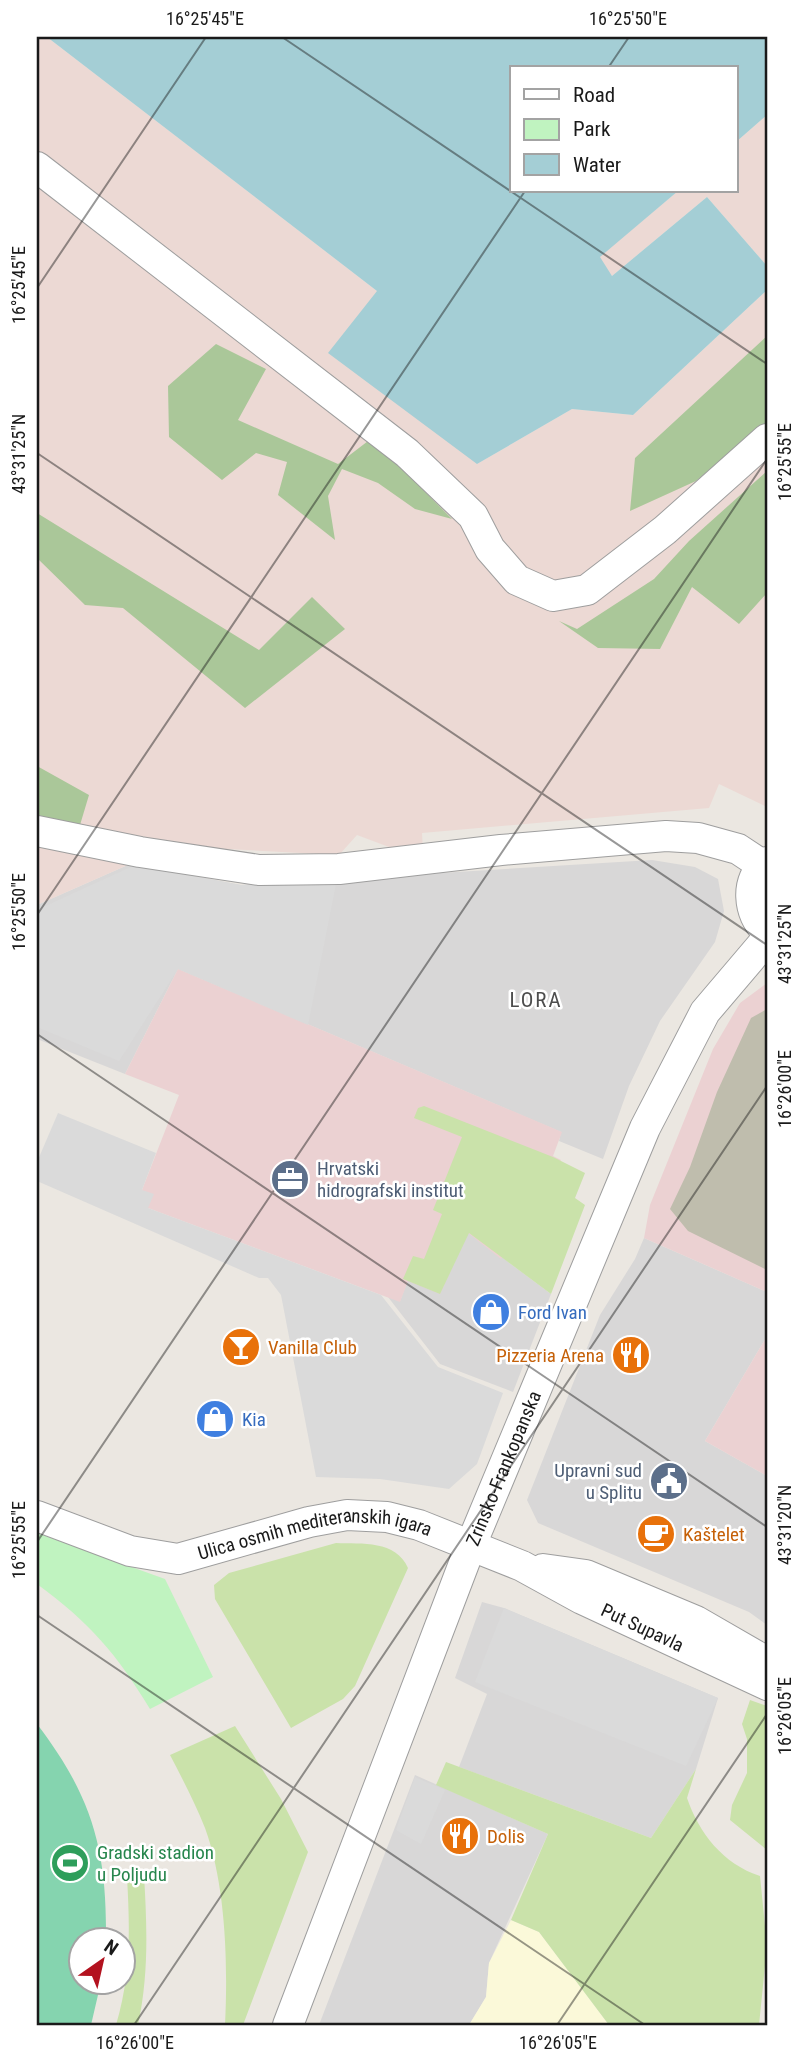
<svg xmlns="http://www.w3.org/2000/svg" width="804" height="2062" viewBox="0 0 804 2062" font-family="'Roboto Condensed',sans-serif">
<rect width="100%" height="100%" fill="#ebe7e1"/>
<path fill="#d8d7d7" d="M652,860L695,867L718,879L724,911L715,942L660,1021L629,1086L603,1159L559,1141L561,1132L178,969L125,1074L37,1039V905L130,864L241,885Z
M468,1232L551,1294L513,1392L440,1364L388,1297L400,1301L408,1280Z
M644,1238L767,1292V1336L705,1441L767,1476V1625L749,1612L538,1523L527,1500L600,1315L635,1259Z
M482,1602L504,1608L718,1698L696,1769L651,1838L459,1767L487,1694L455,1678Z
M415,1775L548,1834L489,1963L486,1997L469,2025H319Z"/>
<path fill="#ebd1d2" d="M178,969L562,1132L553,1156L561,1160L501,1259L468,1233L440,1294L408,1281L400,1302L148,1208L142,1190L179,1095L125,1074Z
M767,983V1292L644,1238L650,1205L713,1049L740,1003Z
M767,1336V1476L705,1441Z"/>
<path fill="#fbf9d9" d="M511,1920L539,1932L609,2025H469L486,1997L489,1963Z"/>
<path fill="#ecd9d4" d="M37,37H47L377,291L477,464L572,409L633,415L767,290V807L719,784L709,808L422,833L423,850L389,847L357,835L339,855L209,848L130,864L37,905Z
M767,115V266L707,197L612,276L599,257L678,191H736V142Z"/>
<path fill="#bfbdad" d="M767,1009V1270L688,1231L670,1209L690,1167L717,1092L751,1018Z"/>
<path fill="#cae2aa" d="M424,1106L553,1157L585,1173L575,1198L585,1205L551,1294L469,1233L440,1294L403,1279L413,1256L424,1259L442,1214L433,1210L462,1137L414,1118L418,1108Z
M336,1543C362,1544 396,1540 408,1568L355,1686L343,1699L291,1728L215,1599L214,1585L229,1573Z
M750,1700L767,1706V1850L730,1820L732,1805L747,1773V1739L742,1724Z
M235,1726L281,1799L308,1852L243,2025H225C228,1964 226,1886 205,1828C195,1803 182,1778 170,1755Z
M446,1762L651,1838L696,1769L687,1798C699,1833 723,1864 760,1876L767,1946L759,2025H609L539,1932L511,1920L548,1834L436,1785Z
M144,1875C147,1926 149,1974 138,2025H116C131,1975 130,1929 127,1877Z"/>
<path fill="#aac799" d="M767,336V422L696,481L630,511L635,458Z
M216,344L266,369L238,420L338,464L372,438L452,519L415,509L378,483L342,469L328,496L335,540L278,495L287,462L256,453L222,480L169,437L168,386Z
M767,471V593L739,624L692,587L660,649L598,648L559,621L577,629L654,579L689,541Z
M37,513L259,650L312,597L345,629L245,708L123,608L85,605L37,558Z
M37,766L89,795L80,825L49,823L37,815Z"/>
<path fill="#c0f3c0" d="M37,1533L165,1579L213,1677L150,1709C116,1653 90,1623 37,1584Z"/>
<path fill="#85d4af" d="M37,1724C92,1796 107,1849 106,1939L80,1940V1982H101L91,2025H37Z"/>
<path fill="#dadada" d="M135,865L241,885L337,879L308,1025L178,969L119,1061L37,1027V910Z
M58,1113L156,1153L142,1190L154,1194L148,1208L381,1295L438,1367L503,1393L477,1464L449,1489L380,1479L316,1477L281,1295L268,1278H259L37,1181V1162Z
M504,1608L718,1698L686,1766L475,1682Z
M415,1777L445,1790L421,1844L396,1830Z"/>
<path fill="#a4ced5" d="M47,37H767V115L736,142V68H512V191H678L600,257L612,276L707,197L767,266V290L633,415L572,409L477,464L328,353L377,291Z"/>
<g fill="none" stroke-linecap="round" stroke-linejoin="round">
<defs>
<g id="minor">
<path d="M37,167L407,453L473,516L490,549L517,580L553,596L587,590L665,530L767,439"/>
<path d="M37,831L140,852L259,870L339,869L501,850L666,836L698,838L738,849L762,865"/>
<path d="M767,862C744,880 748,913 767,932"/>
<path id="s1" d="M37,1516L130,1551L178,1559L309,1522L347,1515L387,1517L419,1525L522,1566L582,1599L767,1685"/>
<path d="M543,1569L586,1575L696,1621L767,1662"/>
<path id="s2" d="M288,2025L471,1545L645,1128L705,1012L767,939"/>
</g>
</defs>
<use href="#minor" stroke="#9e9e9e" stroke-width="32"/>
<use href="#minor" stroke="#fff" stroke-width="30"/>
</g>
<path fill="none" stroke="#1a1a1a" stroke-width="2" stroke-opacity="0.45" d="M282,37L767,364M608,68L629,37M37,288L206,37M37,453L767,945M37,915L525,191M37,1034L767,1527M37,1542L767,459M37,1615L645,2025M134,2025L767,1086M557,2025L767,1714"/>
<defs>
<symbol id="office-disc" viewBox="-11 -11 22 22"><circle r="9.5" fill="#5c6f8a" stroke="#fff"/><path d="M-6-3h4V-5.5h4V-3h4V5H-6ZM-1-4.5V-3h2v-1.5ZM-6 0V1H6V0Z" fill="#fff"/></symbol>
<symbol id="shop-disc" viewBox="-11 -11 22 22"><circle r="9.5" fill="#3f7fe0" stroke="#fff"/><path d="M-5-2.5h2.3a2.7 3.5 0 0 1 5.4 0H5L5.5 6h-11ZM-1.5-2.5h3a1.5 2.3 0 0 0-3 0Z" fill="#fff"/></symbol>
<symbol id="bar-disc" viewBox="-11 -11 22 22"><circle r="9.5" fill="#e8710a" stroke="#fff"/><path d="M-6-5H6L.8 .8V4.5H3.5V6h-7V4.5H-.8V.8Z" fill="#fff"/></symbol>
<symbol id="restaurant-disc" viewBox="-11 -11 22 22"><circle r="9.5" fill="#e8710a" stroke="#fff"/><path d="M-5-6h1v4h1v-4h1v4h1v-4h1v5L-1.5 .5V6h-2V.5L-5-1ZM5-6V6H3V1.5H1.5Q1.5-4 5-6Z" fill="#fff"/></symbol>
<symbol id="civic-disc" viewBox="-11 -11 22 22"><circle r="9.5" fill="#5c6f8a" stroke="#fff"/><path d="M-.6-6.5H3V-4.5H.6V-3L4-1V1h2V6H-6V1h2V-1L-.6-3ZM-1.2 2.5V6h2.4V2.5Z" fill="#fff"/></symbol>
<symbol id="cafe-disc" viewBox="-11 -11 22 22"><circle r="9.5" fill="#e8710a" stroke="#fff"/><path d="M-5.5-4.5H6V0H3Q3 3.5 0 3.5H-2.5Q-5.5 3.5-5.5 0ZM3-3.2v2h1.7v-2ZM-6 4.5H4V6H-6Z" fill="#fff"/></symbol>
<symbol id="stadium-disc" viewBox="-11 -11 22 22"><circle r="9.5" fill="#2e9e5b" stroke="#fff"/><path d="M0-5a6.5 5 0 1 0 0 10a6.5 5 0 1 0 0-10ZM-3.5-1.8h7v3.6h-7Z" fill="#fff"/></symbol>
</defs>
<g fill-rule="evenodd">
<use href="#office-disc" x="268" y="1157" width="44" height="44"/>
<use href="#shop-disc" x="469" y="1290" width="44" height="44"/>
<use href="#bar-disc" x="219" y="1325" width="44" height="44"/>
<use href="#restaurant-disc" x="609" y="1333" width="44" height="44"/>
<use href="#shop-disc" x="193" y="1397" width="44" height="44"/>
<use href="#civic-disc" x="647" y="1459" width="44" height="44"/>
<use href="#cafe-disc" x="634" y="1512" width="44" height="44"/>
<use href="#restaurant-disc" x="438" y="1814" width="44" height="44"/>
<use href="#stadium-disc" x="48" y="1841" width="44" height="44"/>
</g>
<g text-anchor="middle" stroke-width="5" stroke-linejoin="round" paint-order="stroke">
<g font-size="19" fill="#4e5e75" stroke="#fff" text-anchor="start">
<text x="317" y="1175">Hrvatski<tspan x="317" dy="22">hidrografski institut</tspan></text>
<text x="642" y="1477" text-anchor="end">Upravni sud<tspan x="642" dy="22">u Splitu</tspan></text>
</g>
<g font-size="19" fill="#366cbe" stroke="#fff" text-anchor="start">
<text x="518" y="1319">Ford Ivan</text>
<text x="242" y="1426">Kia</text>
</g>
<g font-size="19" fill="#c56008" stroke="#fff" text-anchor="start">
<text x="268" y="1354">Vanilla Club</text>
<text x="604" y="1362" text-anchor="end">Pizzeria Arena</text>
<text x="683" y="1541">Kaštelet</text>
<text x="487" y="1843">Dolis</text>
</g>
<g font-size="19" fill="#1a1a1a" stroke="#fff">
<text dy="7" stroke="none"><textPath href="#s2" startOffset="597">Zrinsko-Frankopanska</textPath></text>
<text dy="7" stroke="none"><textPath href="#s1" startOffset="289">Ulica osmih mediteranskih igara</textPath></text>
<text dy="7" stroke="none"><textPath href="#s1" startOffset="642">Put Supavla</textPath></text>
</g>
<g font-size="19" fill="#27864d" stroke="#fff" text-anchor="start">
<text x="97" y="1859">Gradski stadion<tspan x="97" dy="22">u Poljudu</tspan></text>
</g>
<g font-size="21" letter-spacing="2" fill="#4d4d4d" stroke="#fff">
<text x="536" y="1007">LORA</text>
</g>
</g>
<rect width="804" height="2062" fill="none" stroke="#ffffff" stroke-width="77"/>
<rect x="510" y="66" width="228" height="126" fill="#ffffff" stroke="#a3a3a3" stroke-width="2"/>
<rect x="524" y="89" width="35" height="10" fill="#ffffff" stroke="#a3a3a3" stroke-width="2"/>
<text x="573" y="102" font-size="21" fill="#1a1a1a">Road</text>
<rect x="524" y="119" width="35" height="21" fill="#c0f3c0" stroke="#a3a3a3" stroke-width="2"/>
<text x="573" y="136" font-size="21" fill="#1a1a1a">Park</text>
<rect x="524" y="154" width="35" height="21" fill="#a4ced5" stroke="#a3a3a3" stroke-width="2"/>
<text x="573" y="172" font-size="21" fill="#1a1a1a">Water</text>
<g transform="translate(102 1961) rotate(34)"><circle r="33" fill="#ffffff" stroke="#a3a3a3" stroke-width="2"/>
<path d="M0-5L12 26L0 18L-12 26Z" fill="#b3121f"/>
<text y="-10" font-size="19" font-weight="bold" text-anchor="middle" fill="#1a1a1a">N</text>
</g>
<rect x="38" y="38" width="728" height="1986" fill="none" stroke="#1a1a1a" stroke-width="2.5"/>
<g font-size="18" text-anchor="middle" fill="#1a1a1a">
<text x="205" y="25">16°25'45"E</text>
<text x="628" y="25">16°25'50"E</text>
<text transform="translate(19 285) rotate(-90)" y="6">16°25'45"E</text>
<text transform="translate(19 454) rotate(-90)" y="6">43°31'25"N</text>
<text transform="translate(785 462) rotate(-90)" y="6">16°25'55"E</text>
<text transform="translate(19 912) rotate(-90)" y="6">16°25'50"E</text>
<text transform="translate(785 944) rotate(-90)" y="6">43°31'25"N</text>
<text transform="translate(785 1089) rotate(-90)" y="6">16°26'00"E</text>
<text transform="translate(785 1525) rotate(-90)" y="6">43°31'20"N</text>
<text transform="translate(19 1540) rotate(-90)" y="6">16°25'55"E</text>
<text transform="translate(785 1716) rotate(-90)" y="6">16°26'05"E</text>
<text x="135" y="2049">16°26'00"E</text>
<text x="558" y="2049">16°26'05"E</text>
</g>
</svg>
